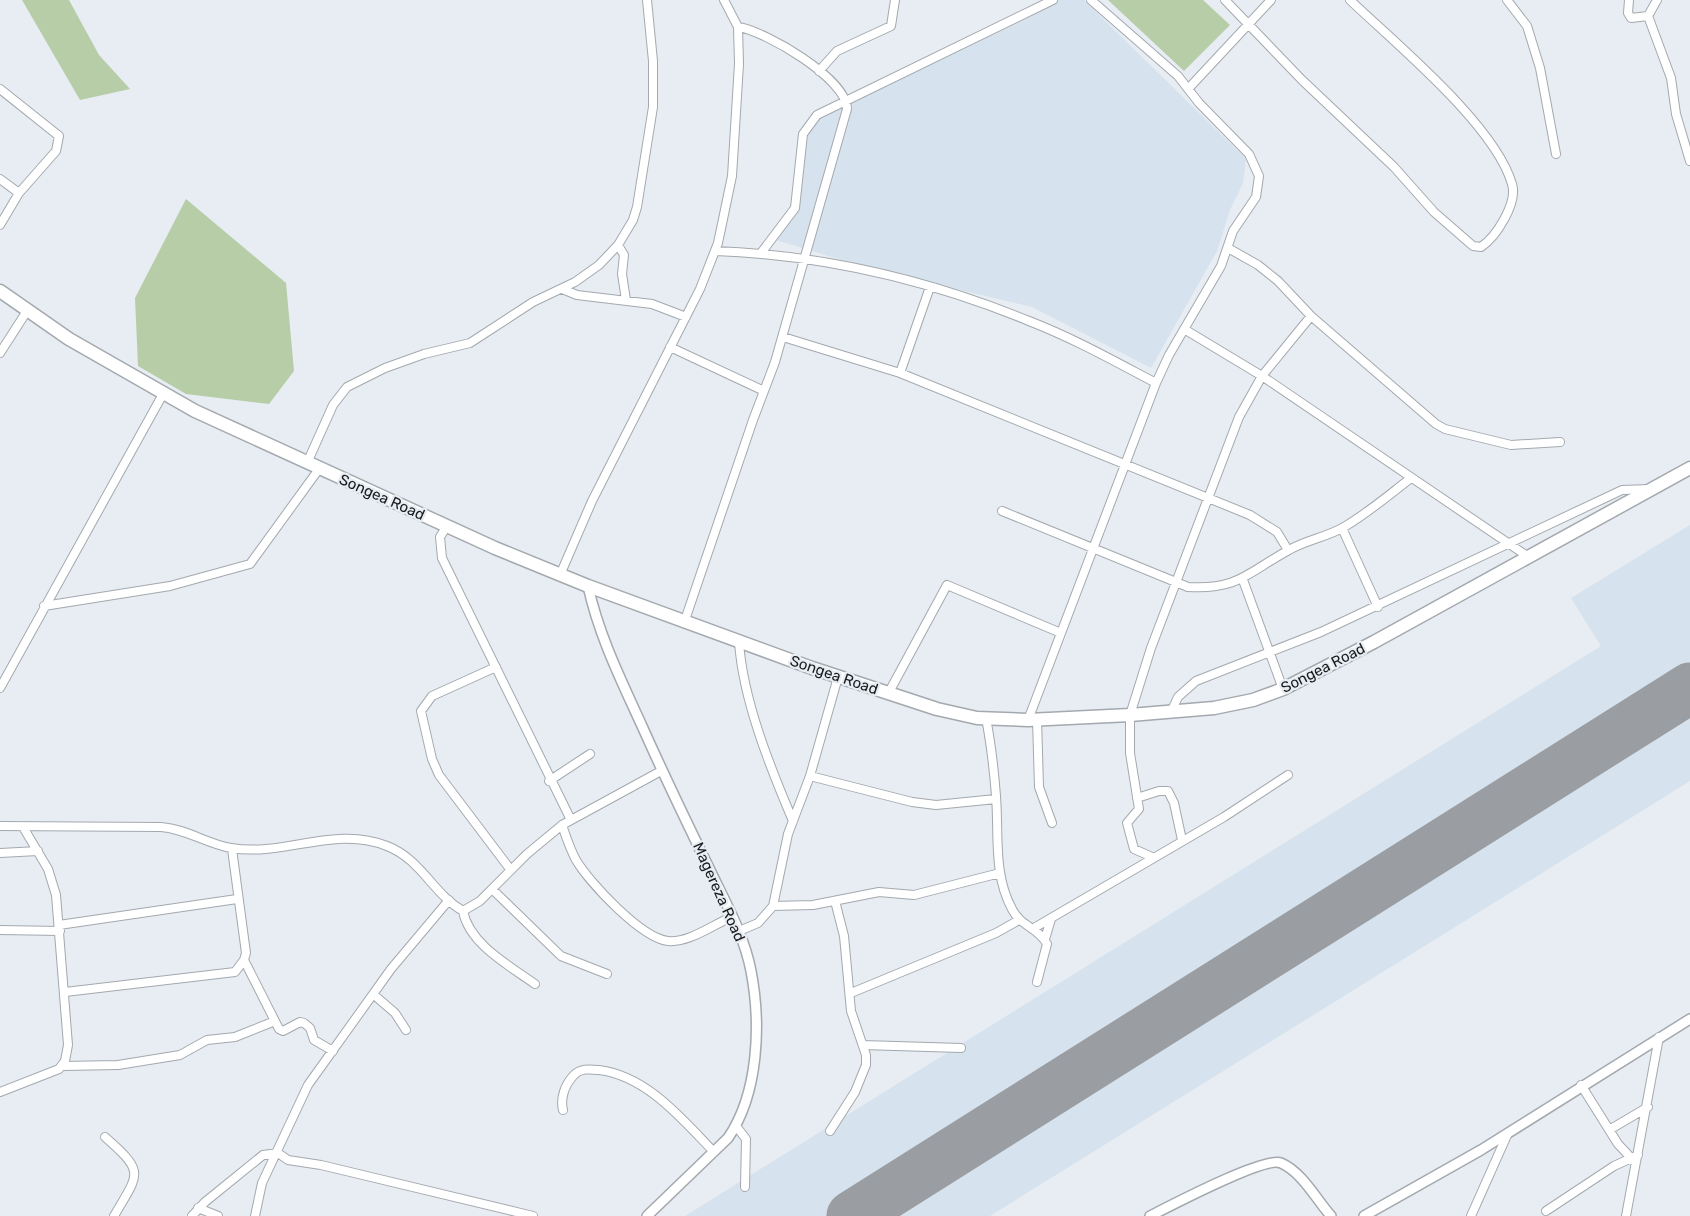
<svg xmlns="http://www.w3.org/2000/svg" width="1690" height="1216" viewBox="0 0 1690 1216" font-family="Rubik,sans-serif">
<rect width="100%" height="100%" fill="#e7edf2"/>
<path fill="#d6e2ed" d="M1054,0H1084L1246,159L1243,183L1230,210L1217,251L1151,368L1032,307L868,268L776,240L796,190L811,124L856,98Z
M1690,525V781L990,1216H685L1601,646L1571,598Z"/>
<path fill="#b6cda8" d="M22,0H69L99,55L130,89L80,100Z
M1108,0H1203L1230,25L1184,71Z
M186,199L286,283L294,371L269,404L186,394L138,366L135,298Z"/>
<g fill="none" stroke-linecap="round" stroke-linejoin="round">
<path stroke="#9a9ea2" stroke-width="51" d="M852,1216L1690,688"/>
<defs>
<path id="minor" d="M1225,0L1302,80L1394,167L1434,212L1473,246L1481,247C1496,237 1518,203 1512,184C1495,125 1396,44 1350,0
M1507,0L1527,26L1540,68L1556,154
M1629,0L1628,13L1631,18L1648,16
M1657,0L1648,16L1671,78L1676,114L1690,161
M819,71L837,51L891,26L895,0
M0,89L59,136L56,151L19,193
M1188,89L1271,0
M0,179L19,193L0,225
M618,245L624,255L622,274L626,300
M1228,248L1258,265L1278,281L1311,316L1436,424L1445,429L1511,445L1560,442
M715,251C823,255 929,280 1029,321C1073,338 1114,361 1156,383
M761,253L795,208L803,134L817,115L1053,0
M562,289L577,295L652,304L686,317
M1184,329L1262,376L1530,558
M783,337L900,373L1250,515L1277,532L1288,550
M670,347L764,391
M0,353L27,311
M900,373L930,287
M307,463L333,405L347,387L385,368L424,354L470,343L533,302L575,282L599,265L618,245L633,220L637,207L653,107V61L647,0
M1002,511L1188,587C1239,590 1248,572 1289,550C1306,540 1327,537 1344,527C1368,513 1390,494 1411,478
M447,526L440,537L442,558L571,820
M1342,528L1378,607
M560,575L592,501L700,289L718,243L732,176L739,64L738,27L724,0
M1243,580L1283,689
M44,606L170,586L250,564L319,469
M684,623L753,420L775,362L847,109C847,79 766,31 738,27
M739,642C743,700 770,767 793,821
M496,667L432,696L421,711L432,759L439,775L510,869
M0,688L163,394
M888,694L947,585L1061,633
M1171,712L1178,697L1196,681L1321,632L1622,490L1650,489
M986,718C991,744 994,770 996,796C999,834 993,874 1012,909C1020,926 1039,928 1047,944L1037,982
M1037,719L1039,787L1052,823
M1028,720L1156,383L1169,355L1221,266L1233,231L1256,197L1259,176L1249,154L1199,103L1178,76L1091,0
M810,776L912,802L936,805L996,799
M549,781L590,754
M1137,798L1159,791H1168L1174,803L1182,840
M562,825C566,837 570,849 576,860C589,882 641,938 668,941C689,943 712,925 732,917
M0,826L161,827C187,829 207,844 231,848C284,857 335,825 387,846C421,859 434,895 463,911L480,901L527,854L562,825L661,771
M0,853L38,851
M1152,857L1134,849L1127,823L1139,809L1130,753V715L1151,648L1239,417L1262,376L1311,316
M492,889L561,956L607,974
M773,906L813,905L879,892L914,895L1000,873
M463,911C469,944 510,966 535,984
M59,925L237,899
M1034,928L1224,817L1288,775
M0,930L60,931
M739,931L758,923L773,906L788,834L810,776L838,677
M1045,939L1051,919
M244,960L279,1029L283,1031L300,1022L304,1023L310,1028L314,1040L333,1051
M65,992L235,972L244,960L246,953L232,849
M851,993L996,933L1019,920
M373,994L395,1013L406,1030
M863,1045L961,1048
M62,1066L118,1065L180,1055L207,1040L235,1037L275,1021
M1581,1085L1618,1144L1633,1160
M0,1092L59,1069L65,1061L68,1045L56,895L48,869L23,827
M563,1110C560,1098 565,1085 573,1076C580,1068 589,1069 599,1070C647,1076 682,1119 714,1152
M736,1126L746,1139L745,1187
M1609,1130L1648,1107
M830,1131L855,1092L866,1065V1055L851,1011L844,936L835,901
M105,1137C146,1173 139,1173 114,1216
M198,1208L218,1216
M1546,1211L1614,1166L1638,1155
M192,1216L205,1202L263,1155L278,1153L288,1160L321,1165L533,1216
M255,1216L262,1183L308,1085L391,969L449,900
M1471,1216L1508,1133
M1626,1216L1659,1037"/>
<path id="tertiary" d="M588,586C599,636 621,680 642,726C663,773 685,819 708,866C724,900 744,934 751,971C761,1023 759,1093 728,1138L647,1216
M1150,1216C1170,1206 1265,1156 1281,1163C1302,1172 1316,1199 1331,1216
M1364,1216L1481,1150L1690,1019"/>
<path id="trunk" d="M0,291L69,339L195,411L495,548L588,586L812,668L937,709L977,718L1028,720L1130,715L1214,708L1253,700L1283,689L1374,642L1690,468"/>
</defs>
<use href="#minor" stroke="#a3a9ae" stroke-width="10"/>
<use href="#tertiary" stroke="#a3a9ae" stroke-width="12"/>
<use href="#trunk" stroke="#a3a9ae" stroke-width="15"/>
<use href="#minor" stroke="#fff" stroke-width="8"/>
<use href="#tertiary" stroke="#fff" stroke-width="9"/>
<use href="#trunk" stroke="#fff" stroke-width="12"/>
</g>
<g text-anchor="middle" stroke-width="4.5" stroke-linejoin="round" paint-order="stroke">
<g font-size="15" fill="#191b1d" stroke="#e7edf2">
<text transform="translate(382 497) rotate(24)" y="5">Songea Road</text>
<text transform="translate(1323 668) rotate(-27)" y="5">Songea Road</text>
<text transform="translate(834 675) rotate(19)" y="5">Songea Road</text>
<text transform="translate(719 892) rotate(66)" y="5">Magereza Road</text>
</g>
</g>
</svg>
